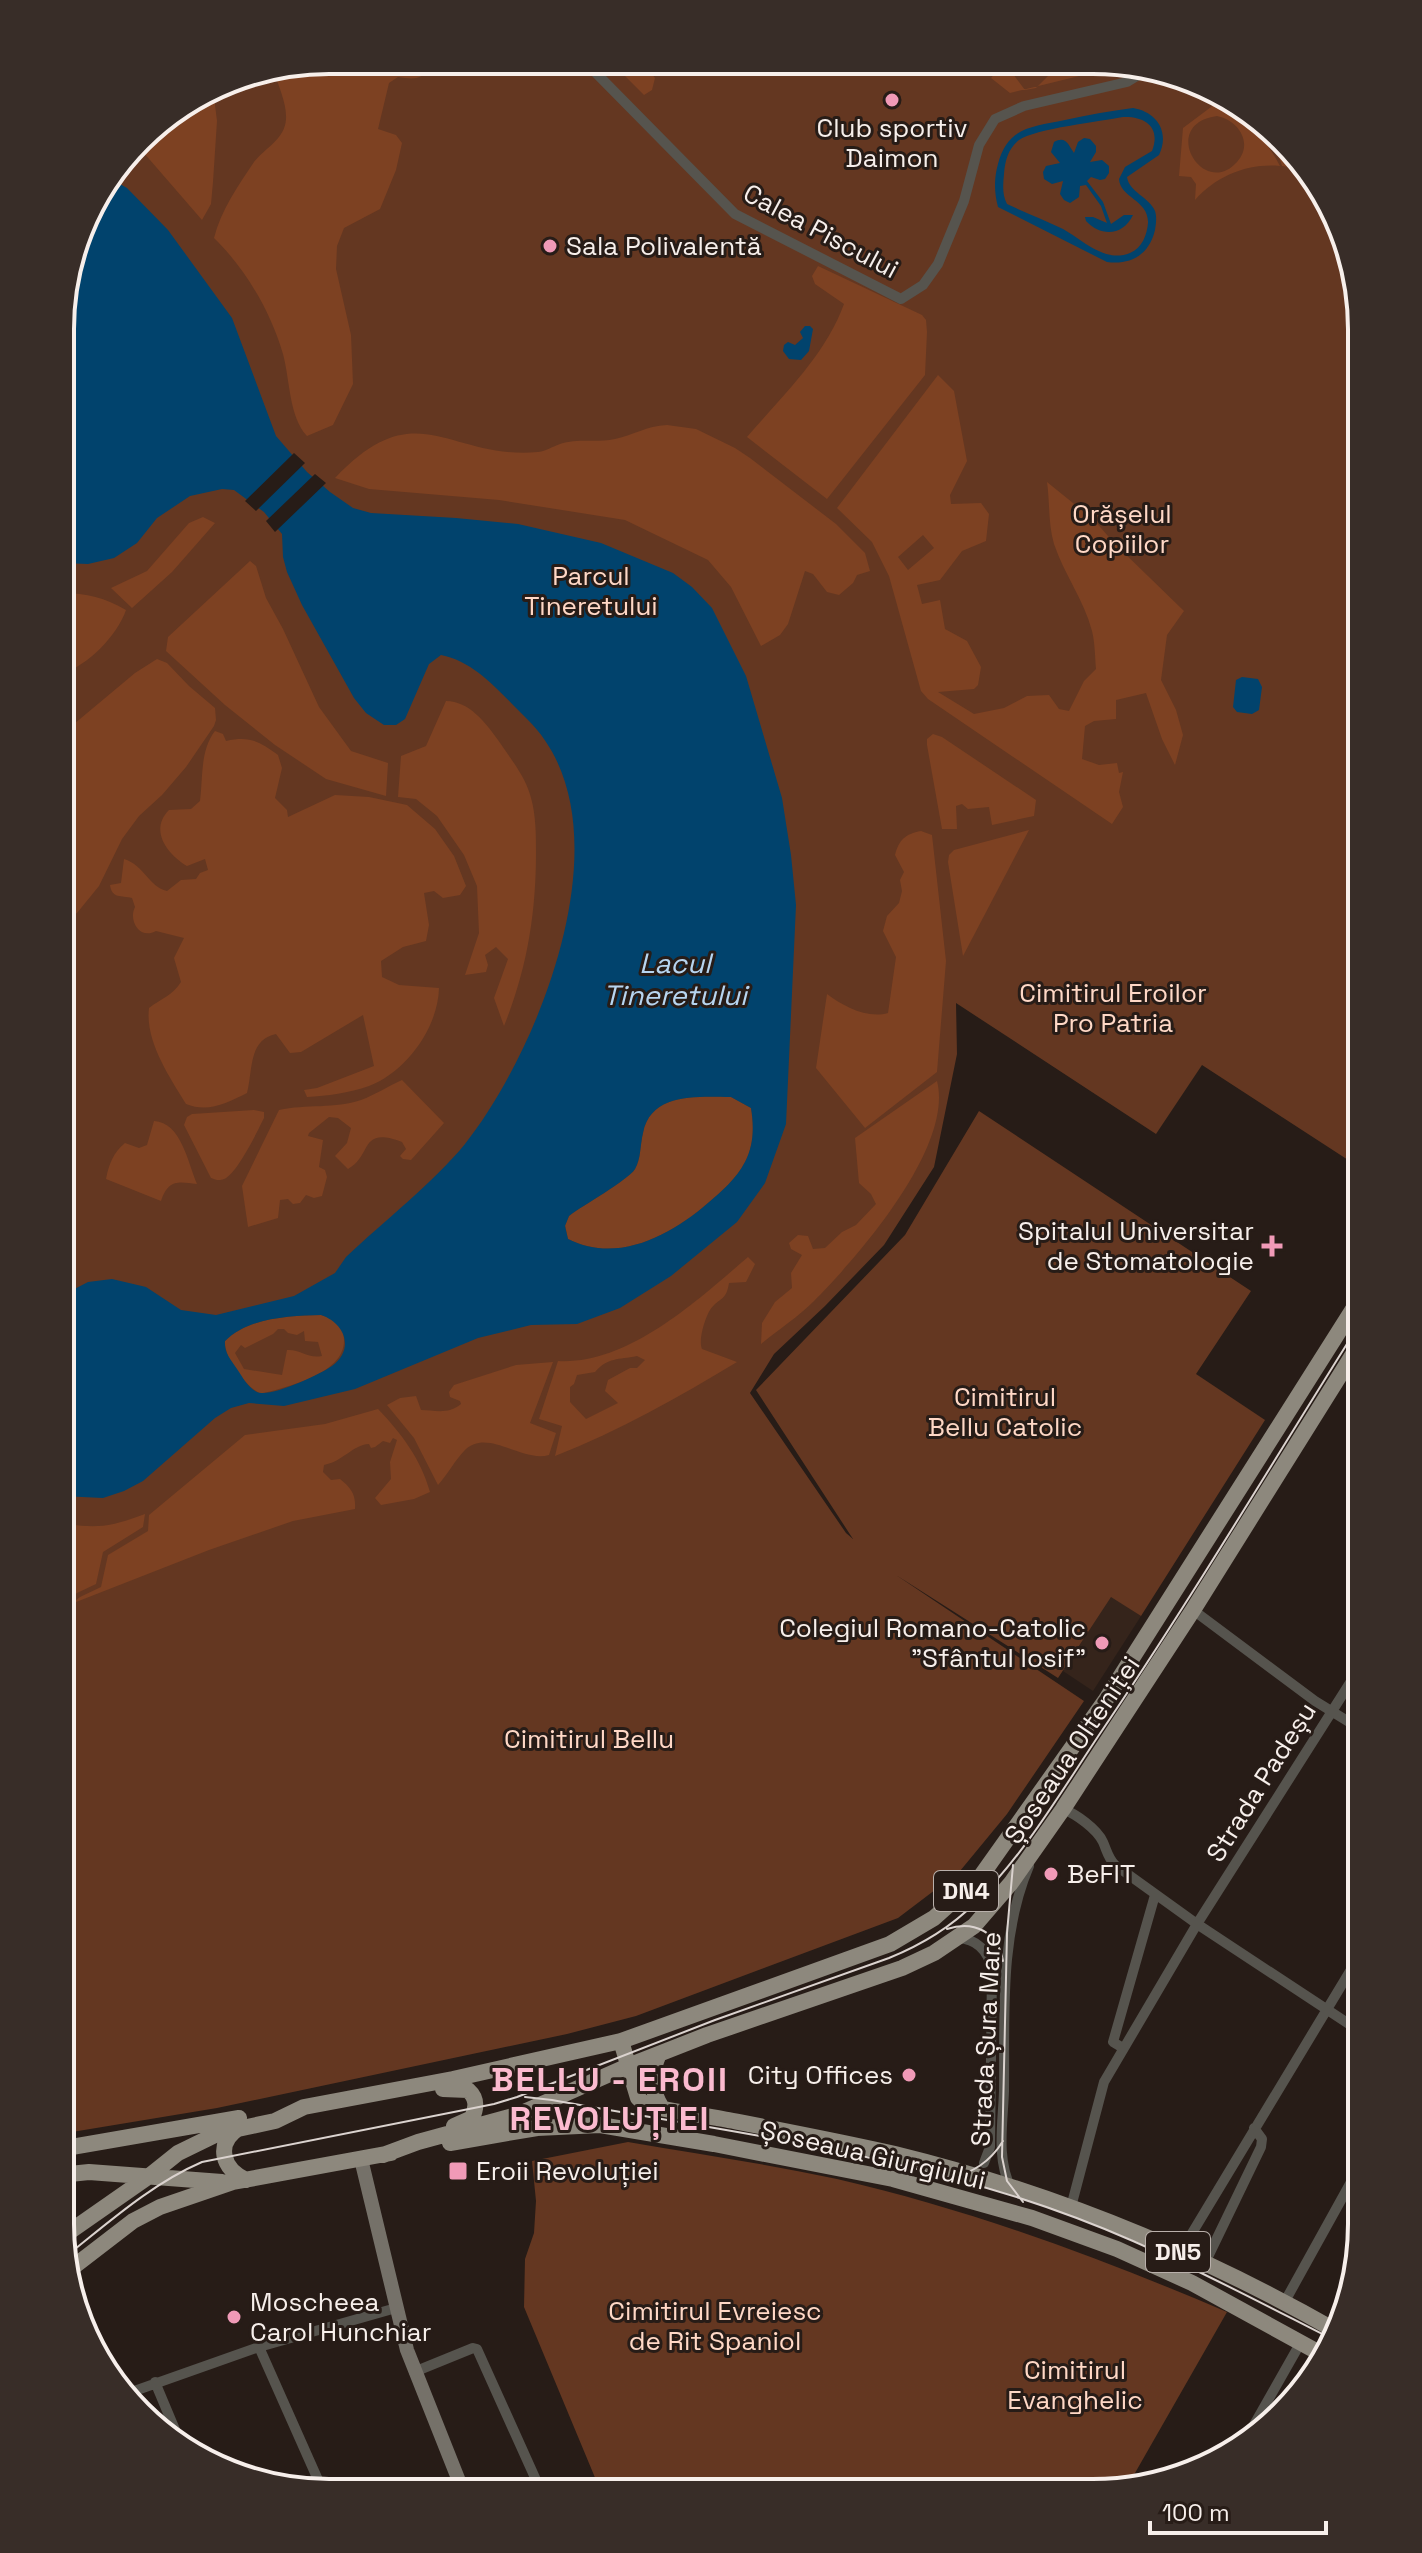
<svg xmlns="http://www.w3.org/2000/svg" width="1422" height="2553" viewBox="0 0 1422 2553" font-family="'Space Grotesk',sans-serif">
<rect width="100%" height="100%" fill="#271c17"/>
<path fill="#35241b" d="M1111,1596L1141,1616L1093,1691L1063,1671Z"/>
<path fill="#643721" d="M329,60L1145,65L1270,126L1342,233L1349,252L1362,329V1169L1202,1065L1156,1134L956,1003L957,1054L934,1167L884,1245L825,1306L774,1354L750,1393L846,1533L853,1539L756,1390L905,1235L979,1111L1251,1291L1196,1374L1265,1420L1141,1616L1111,1597L1058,1678L896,1575L1084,1701L1007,1814L960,1871L898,1918L636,2016L567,2034L217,2108L60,2134L62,294L88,210L151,127L226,80Z
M628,2142C697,2154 768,2164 837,2179C971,2210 1101,2258 1227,2312L1127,2487L1093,2493L601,2492L524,2307L525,2259L534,2233L536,2201L532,2161Z"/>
<path fill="#7d4122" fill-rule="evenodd" d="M329,60L428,61L429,68C421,81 412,79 398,77L389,83L378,129L396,135L402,143L396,170L380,209L344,228L337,246L336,269L351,335L353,384L333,425L307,436C289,417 290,380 283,354C271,312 245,268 214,238C221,210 238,186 254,162C265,148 285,139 286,119C287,103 278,86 274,71Z
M611,62H642L655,78L652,90L644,95Z
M1003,64H1019L1013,74L1025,90L1036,88L1053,71L1047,64L1056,65V70L1060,72L1064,70V65H1124L1010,93L991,78Z
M213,89L217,121L213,182L211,204L202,220L137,145L151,127Z
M1219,101C1244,114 1267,141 1280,166C1248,163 1216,176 1195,200L1196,184L1191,177L1179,176L1183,128ZM1217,116C1238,120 1254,143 1237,162C1203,200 1158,124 1217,116Z
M1242,113L1270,126L1296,168L1282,166L1276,148Z
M818,266L922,315L926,320L927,332L925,375L827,499L747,437C783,395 825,356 844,304L815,284L812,276Z
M938,375L954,391L967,461L950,495L951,504L981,503L989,514L986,541L962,551L940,580L917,585L922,604L940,600L945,629L967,641L981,667L978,685L974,689L938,692L974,714L1004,708L1027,696L1049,695L1059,709L1069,711L1084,681L1096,669C1095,657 1095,643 1092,631C1084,600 1064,574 1054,544C1048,523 1050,503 1047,482L1094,520L1115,544L1184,611L1167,635L1161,680L1176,710L1183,735L1175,765L1162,739L1146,693L1116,700V719L1094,721L1085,726L1082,759L1099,765L1117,763L1119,773L1123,772L1119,792L1123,807L1112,824L928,699L921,691L889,576L872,542L837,508ZM923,535L934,548L908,570L898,557Z
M667,425L696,429L735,448L750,458L836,524L865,553L870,571L857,575L853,583L839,595L827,592L813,574L805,571L788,624L780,635L761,646L731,587L708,560L625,520L499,500L369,489L335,478C418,391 447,460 538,452C547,451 551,447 560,444C577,438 597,443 615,439C634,435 646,426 667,425Z
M203,517L215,523L172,572L132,608L111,588L147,571L189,523Z
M250,561L256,566L266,598L283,629L319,707L351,751L388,763L386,796L326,779L275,745L225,705L166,651L168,637Z
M62,593C87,593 105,598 126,610C117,636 88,665 62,674Z
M157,659L167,663L189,686L215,708L216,720L214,726L186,767L162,795L139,816L122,839L99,886L77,913L62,921V734L135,673Z
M446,701C469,701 486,723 498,740C510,758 526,777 531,798C536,815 536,836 536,853C536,914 527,969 504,1026L494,998L508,959L496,947L485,955L488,965L486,972L465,975L479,933L477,886L464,855L437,816L416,799L398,797L401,756L426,746Z
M215,731L223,734L226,741C250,736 259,741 278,755L282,768L275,798L287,810L288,817L335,795L369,797L407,805L435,829L454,856L466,886L460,895L443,898L434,891L424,893L429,925L426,941L403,947L381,961L382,977L399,985L439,988C438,1028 406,1072 369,1086C349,1093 327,1096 307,1097L304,1090L317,1088L374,1066L363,1015L301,1052L290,1053L276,1034C248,1040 253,1070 247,1093C227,1103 208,1113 186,1104C169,1076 145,1041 149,1008C162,998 172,996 181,982L174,958L184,938L156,931C140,940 128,921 135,907L132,898C121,895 112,899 110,885L121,883L124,859C144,865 149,887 167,891L181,880L196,879L200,873L208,870L205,859L187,866C167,854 149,830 169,810L191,809L200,801C203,778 200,750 215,731Z
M933,734L942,737L1036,800L1034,816L992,825L989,807L968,809L962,804L956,806L957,829H942L927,745V739Z
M1029,830L963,956L948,862L949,855L954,850Z
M921,831L932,835L946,961L937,1072L865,1128L816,1068L827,994C843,1006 867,1019 888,1013L896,957L883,931L887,916L899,903L902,891L900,880L904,872L895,855C899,840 905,834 921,831Z
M402,1080L444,1123L411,1160L403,1159L400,1156L406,1149L402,1142C359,1126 373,1155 348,1169L335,1156L347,1143L351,1128L338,1118L329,1117L309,1133L308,1136L323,1140L319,1167L325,1170L327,1177L322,1196L314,1198L306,1195L300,1203L293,1204L288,1199L280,1200L278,1218L248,1227L242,1186L279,1110C306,1104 335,1109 361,1100C375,1095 388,1086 402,1080Z
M937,1081C954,1147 858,1257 814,1301C798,1317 778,1330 761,1344L762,1323L775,1302L792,1288L791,1273L802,1255L791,1249L789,1243L798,1235L808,1236L813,1249L825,1248L842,1232L856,1225L876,1204L871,1194L859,1183L855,1138Z
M731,1097L751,1108C754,1126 754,1145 745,1162C736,1179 722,1191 708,1203C670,1236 617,1264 568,1239L565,1225L569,1216C583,1205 627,1181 635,1169C641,1159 640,1145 643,1133C651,1092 698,1097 731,1097Z
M254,1110L264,1112V1118C257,1132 237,1174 224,1179C219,1181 216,1180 211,1178L184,1125L187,1117L192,1114Z
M154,1121C181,1122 188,1163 197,1184C177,1181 168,1180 161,1201L106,1179C109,1164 113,1153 125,1143L139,1148L147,1145Z
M748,1257L755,1264L746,1282L729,1283C726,1302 719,1297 710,1310C705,1318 698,1340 702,1349L737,1362C679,1397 619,1431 555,1456L562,1426L539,1419L558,1361C628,1365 698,1300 748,1257ZM637,1356L645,1360L637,1368H630L608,1380L605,1391L618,1403L586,1419L570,1402V1387L574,1384L577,1375L595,1372C608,1357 618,1360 637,1356Z
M321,1315C334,1319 344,1324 344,1340C345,1374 287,1387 261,1394C245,1386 224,1359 225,1341C249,1317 290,1316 321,1315ZM278,1329H284L288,1333L297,1335L304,1331L305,1341L318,1342L322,1356C308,1359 300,1349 287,1350L282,1375L244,1369L235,1353L241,1345L245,1348L273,1334Z
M553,1362L530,1423L556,1433L549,1455C522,1463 488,1428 465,1450C455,1460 448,1474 438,1485L414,1438L387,1405L400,1398L416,1396L421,1410C434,1410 448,1415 461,1404L460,1401L450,1397L449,1392L454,1385L516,1365Z
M378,1409C401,1433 421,1459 430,1492L414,1499L381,1505L375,1498L391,1479L390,1462L397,1440L393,1438L390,1443L383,1441L375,1447L371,1448L369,1444C352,1445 344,1461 324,1465L323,1472L331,1480L340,1479C351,1488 356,1494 355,1509L293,1521L209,1550L71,1604L80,1597L101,1587L108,1555L148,1531L149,1515L245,1435L325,1424Z
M145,1514L143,1527L103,1552L96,1584L77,1593L61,1605V1523C98,1529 110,1527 145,1514Z"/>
<path fill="#01436d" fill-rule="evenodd" d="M1133,108C1157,112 1170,132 1159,155L1127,177C1129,192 1149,197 1155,211C1157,217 1156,224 1155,230C1149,255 1131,265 1107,262L998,207C994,192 994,178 998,164C1008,126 1033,127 1065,120C1087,115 1110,111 1133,108ZM1123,117C1146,116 1161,128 1152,151L1125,167L1119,179C1120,198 1149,200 1148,223C1147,235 1142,248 1130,253C1105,263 1084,241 1063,229C1045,220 1026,213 1007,204C1002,195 1003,184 1004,174C1005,161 1008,149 1019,140C1034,129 1102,121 1123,117Z
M1084,138L1090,139L1096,146V152L1090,162L1102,160L1109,166V173L1105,179L1100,180L1091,177L1087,181L1103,202L1111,224L1124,215H1133C1123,236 1101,237 1086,221L1085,217H1093L1107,223L1101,206L1086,185L1080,186L1079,197L1070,203L1064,200L1060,194L1063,181L1052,184L1044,179L1043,172L1046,166L1060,163L1051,152L1054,142C1066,135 1069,146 1074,153L1078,142Z
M111,179L127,188L168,230L232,318L276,436L307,472L330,492L353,508L371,513L456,518L518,524L601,543L673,573L692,587L712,608L746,676L782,798L791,855L796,905L786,1124L765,1183L737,1222L671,1276L620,1308L577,1324L531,1325L478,1338L355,1389L284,1406L249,1403L231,1408L215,1418L143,1481L124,1491L103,1498L61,1496V1296L88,1282L112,1279L146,1287L181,1310L216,1315L294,1296L335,1273L346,1257C383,1222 434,1182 465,1144C541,1048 632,821 527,719C502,695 477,662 441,655L429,664L405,719L396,725H384L366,713L354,698L302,605L287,572L283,557L282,534L264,512L234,490L222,489L190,496L157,518L137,543L114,558L88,564L62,563V294L88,210ZM731,1097L751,1108C754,1126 754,1145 745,1162C736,1179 722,1191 708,1203C670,1236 617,1264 568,1239L565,1226L569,1216C583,1205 627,1181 635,1169C641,1159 640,1145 643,1133C651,1092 698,1097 731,1097ZM321,1315C345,1323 355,1349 332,1366C319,1375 270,1398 257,1392C248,1388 242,1376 237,1369C230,1359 224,1352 225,1341C249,1317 290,1316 321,1315Z
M805,326H810L813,329L809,351L801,360L789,359L783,351L784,345L788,342L795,345L803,338L800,332Z
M1242,677L1258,679L1262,687L1259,710L1252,714L1237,712L1233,707L1236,680Z"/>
<path fill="#271c17" d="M294,453L305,463L256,511L245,501Z
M315,474L326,483L275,532L266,521Z"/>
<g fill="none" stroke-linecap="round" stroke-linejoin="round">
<path stroke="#56544e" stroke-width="10" d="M588,62L596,73L735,214L901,299L923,285L938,264L964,201L979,145L995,119L1024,106L1127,82L1150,68
M1193,1610L1315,1701L1362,1730
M1063,1809C1076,1814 1097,1829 1103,1842C1107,1851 1108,1858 1115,1865L1197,1924L1361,2032
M958,1938C977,1939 988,1951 992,1969L990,2147L984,2163
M1123,2048L1113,2042L1155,1895
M1011,2188C996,2159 1003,2122 1004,2091C1005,2017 999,1936 1029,1866
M1071,2207L1104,2082L1197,1924L1362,1664
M1180,2253L1361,1953
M1204,2265L1261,2147L1262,2139L1254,2128
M1284,2303L1361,2164
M1334,2330L1346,2310
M259,2347L323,2491
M414,2372L473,2348L477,2349L541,2491
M155,2382L181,2444
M123,2395L259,2347L396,2308
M1242,2446L1301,2342"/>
<path stroke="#757169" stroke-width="14" d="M361,2159L407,2350L463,2491"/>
<path stroke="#8d887d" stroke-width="16" d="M621,2041L638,2098L645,2104C670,2112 697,2114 723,2119C780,2130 838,2141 895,2154C1050,2192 1200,2253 1338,2332
M659,2054C650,2074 650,2089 662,2108
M443,2089L468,2090C477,2098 477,2107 472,2118L454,2126
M239,2128C215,2143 222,2169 246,2180
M450,2143L537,2128L600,2125L714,2144L893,2179L1032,2218L1117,2249L1192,2283L1325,2356
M60,2149L239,2118
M383,2155L418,2142L517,2115L628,2066L707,2035L902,1968L934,1953L974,1926L1011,1883L1063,1809L1193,1610L1362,1340
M60,2175L89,2172L222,2182
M62,2237L148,2177L178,2153L219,2133L275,2121L304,2107L453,2079L621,2041L890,1944L934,1918L981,1876L1105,1701L1362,1295
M68,2271L133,2221L160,2207L233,2182L391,2153"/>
<path stroke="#dbd3cf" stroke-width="2" d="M1013,1865L1007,1933L1002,2157L1007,2181L1023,2202
M947,1929C974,1920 998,1932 1003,1961
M525,2097L552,2100C678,2123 807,2140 932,2173C1000,2190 1069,2213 1133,2241C1201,2271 1267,2306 1334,2340
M949,2178C973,2173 990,2162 1003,2141
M65,2257C108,2223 151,2184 202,2162L494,2104L517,2097L715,2020L889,1958C921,1945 950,1928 975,1903C1025,1854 1062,1790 1101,1732C1192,1598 1275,1458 1362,1320"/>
</g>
<g fill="#f09ab7" stroke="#271c17" stroke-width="3">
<circle cx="892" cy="100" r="8"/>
<circle cx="550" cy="246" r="8"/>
<path d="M1268 1234h8v8h8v8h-8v8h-8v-8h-8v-8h8z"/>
<circle cx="1102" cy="1643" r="8"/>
<circle cx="1051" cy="1874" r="8"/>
<circle cx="909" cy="2075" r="8"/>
<rect x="448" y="2161" width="20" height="20" rx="4"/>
<circle cx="234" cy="2317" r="8"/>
</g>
<g text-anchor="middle" stroke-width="6" stroke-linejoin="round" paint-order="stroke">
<g fill="#271c17" stroke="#b9b0ab" stroke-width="2">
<rect x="934" y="1871" width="64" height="40" rx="6"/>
<rect x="1146" y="2232" width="64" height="40" rx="6"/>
</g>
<g font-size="24" font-weight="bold" fill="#f7efeb">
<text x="966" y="1899">DN4</text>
<text x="1178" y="2260">DN5</text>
</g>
<g font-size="26" fill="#f7efeb" stroke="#271c17" text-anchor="start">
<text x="892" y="137" text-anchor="middle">Club sportiv<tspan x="892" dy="30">Daimon</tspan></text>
<text x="566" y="255">Sala Polivalentă</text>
<text x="1254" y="1240" text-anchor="end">Spitalul Universitar<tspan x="1254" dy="30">de Stomatologie</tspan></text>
<text x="1086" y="1637" text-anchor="end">Colegiul Romano-Catolic<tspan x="1086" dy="30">"Sfântul Iosif"</tspan></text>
<text x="1067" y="1883">BeFIT</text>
<text x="893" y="2084" text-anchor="end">City Offices</text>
<text x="476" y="2180">Eroii Revoluției</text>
<text x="250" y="2311">Moscheea<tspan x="250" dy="30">Carol Hunchiar</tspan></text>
</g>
<g font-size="26" fill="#f7efeb" stroke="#271c17">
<text transform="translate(821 231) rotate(28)" y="9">Calea Piscului</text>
<text transform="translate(1072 1750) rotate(-56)" y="9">Șoseaua Olteniței</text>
<text transform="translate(1261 1782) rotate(-58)" y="9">Strada Padeșu</text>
<text transform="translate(986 2039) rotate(-87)" y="9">Strada Șura Mare</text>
<text transform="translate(873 2155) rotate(13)" y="9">Șoseaua Giurgiului</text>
</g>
<g font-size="26" fill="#ffd8c6" stroke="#271c17">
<text x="1122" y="523">Orășelul<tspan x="1122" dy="30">Copiilor</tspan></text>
<text x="591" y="585">Parcul<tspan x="591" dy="30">Tineretului</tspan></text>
<text x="1113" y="1002">Cimitirul Eroilor<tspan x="1113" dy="30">Pro Patria</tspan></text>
<text x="1005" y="1406">Cimitirul<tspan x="1005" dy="30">Bellu Catolic</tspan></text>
<text x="589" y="1748">Cimitirul Bellu</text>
<text x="715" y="2320">Cimitirul Evreiesc<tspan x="715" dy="30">de Rit Spaniol</tspan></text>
<text x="1075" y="2379">Cimitirul<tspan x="1075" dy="30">Evanghelic</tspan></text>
</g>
<g font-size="28" font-style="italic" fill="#b7d5f0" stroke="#271c17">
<text x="675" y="973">Lacul<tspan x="675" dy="32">Tineretului</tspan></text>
</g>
<g font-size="34" font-weight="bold" letter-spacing="2" fill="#fbbacf" stroke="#271c17">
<text x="610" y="2091">BELLU - EROII<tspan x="610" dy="39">REVOLUȚIEI</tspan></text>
</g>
</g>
<path d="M0 0H1422V2553H0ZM329 74H1093A255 255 0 0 1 1348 329V2224A255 255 0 0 1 1093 2479H329A255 255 0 0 1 74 2224V329A255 255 0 0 1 329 74Z" fill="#382d28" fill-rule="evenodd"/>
<path fill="none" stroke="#f7efeb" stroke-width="4" d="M329 74H1093A255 255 0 0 1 1348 329V2224A255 255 0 0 1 1093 2479H329A255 255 0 0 1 74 2224V329A255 255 0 0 1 329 74Z"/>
<path d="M1150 2521v12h176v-12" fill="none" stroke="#f7efeb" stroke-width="4"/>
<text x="1162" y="2521" font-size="24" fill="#f7efeb" stroke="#271c17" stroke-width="6" paint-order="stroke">100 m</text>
</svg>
